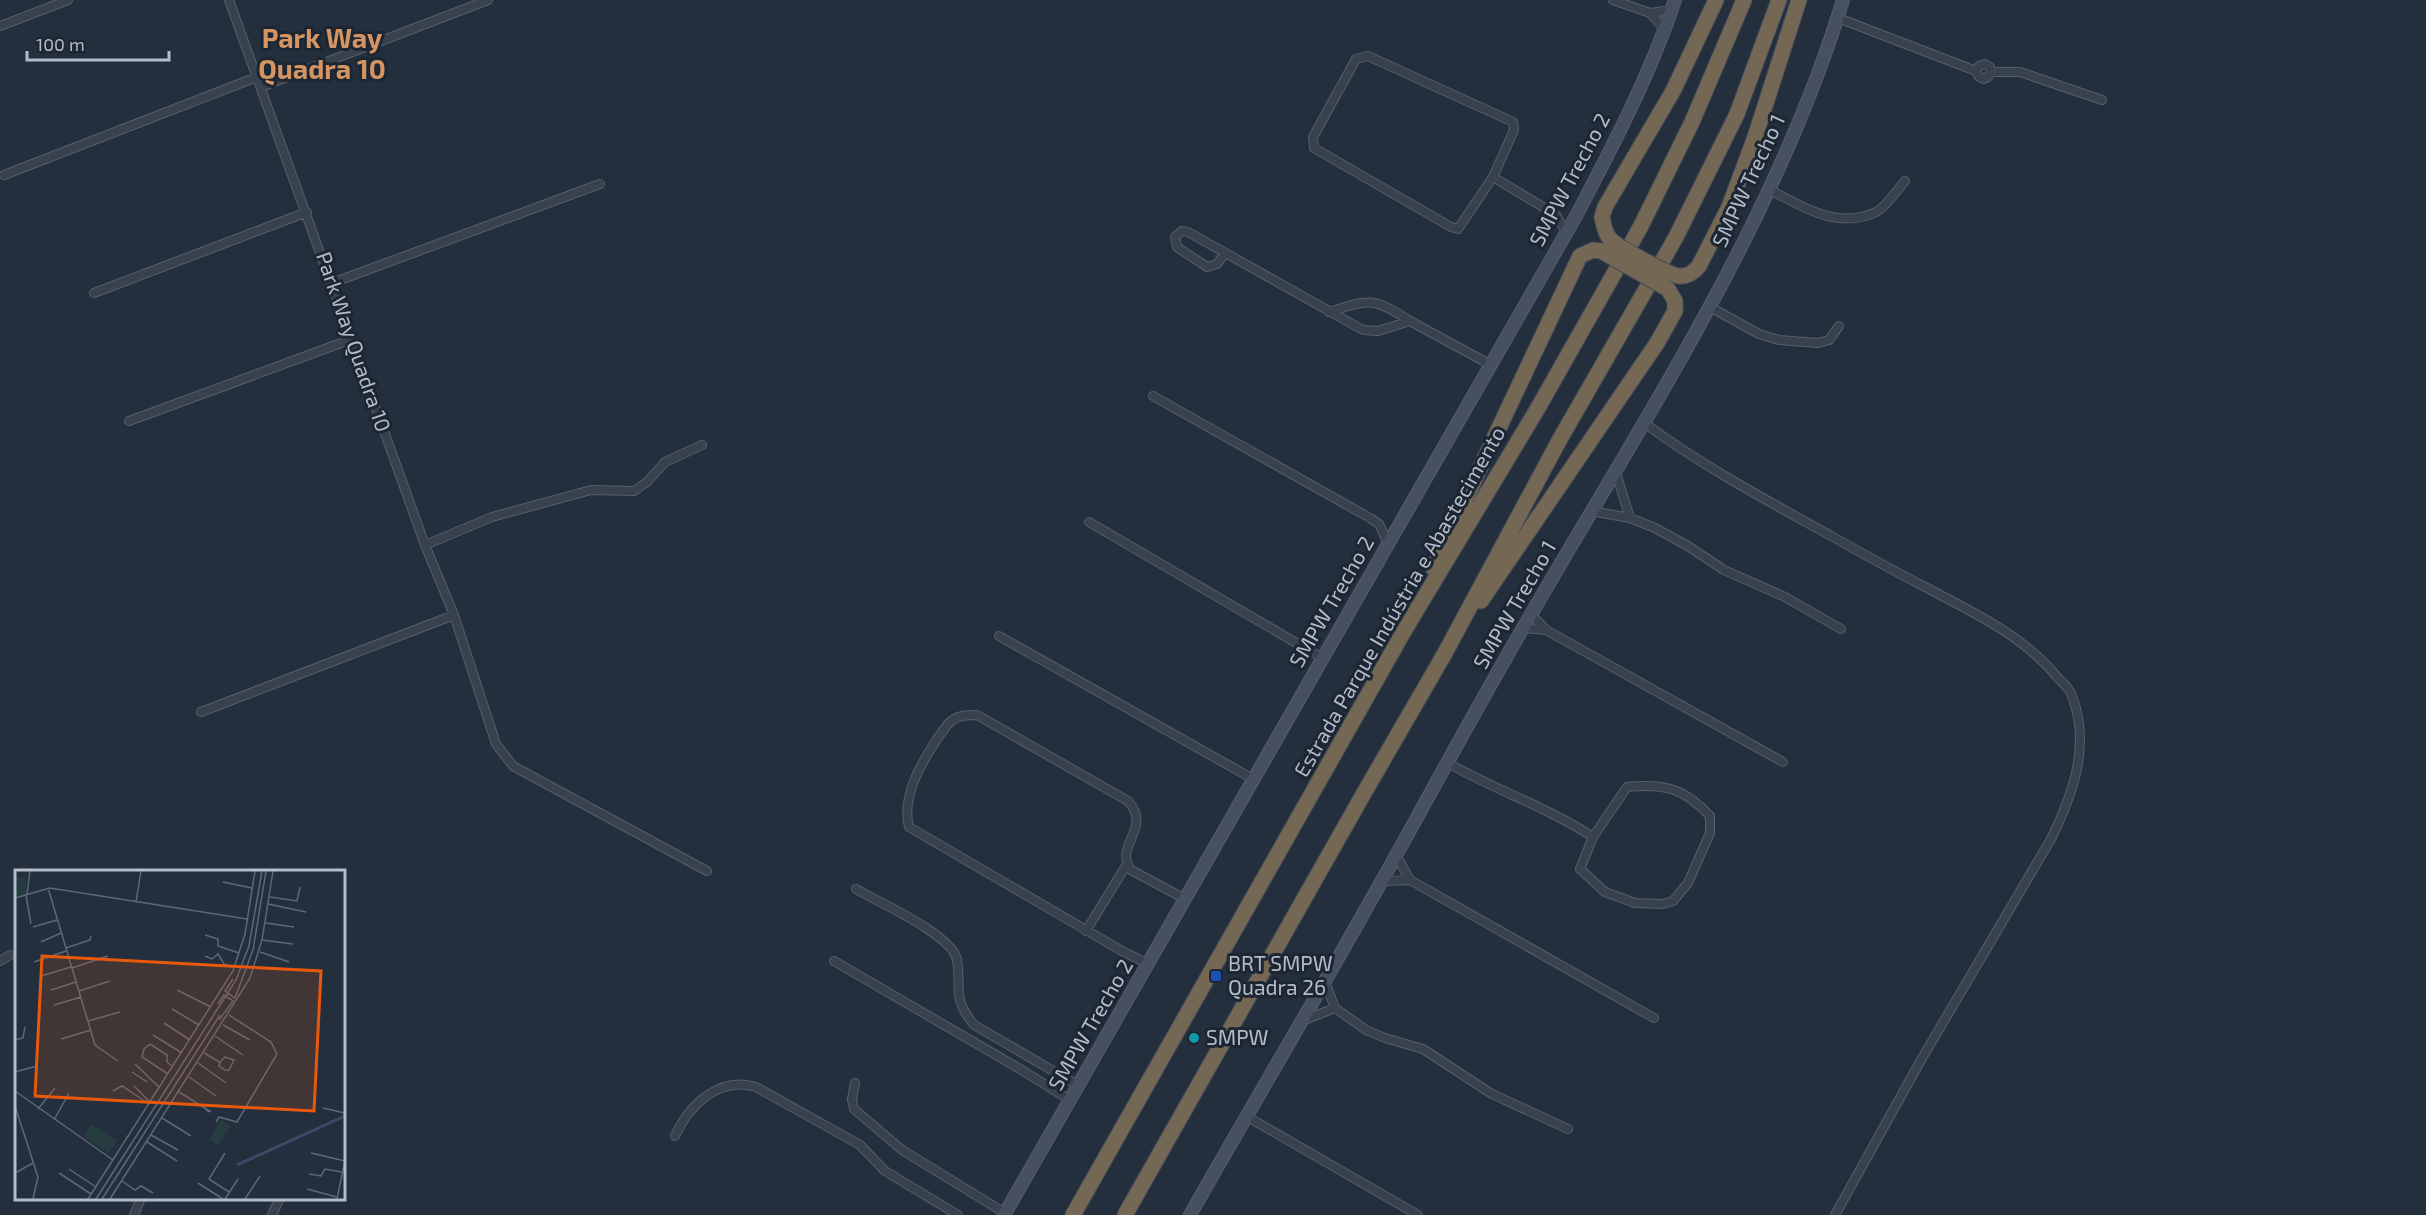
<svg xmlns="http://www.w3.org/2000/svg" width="2426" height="1215" viewBox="0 0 2426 1215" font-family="'Exo 2',sans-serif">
<rect width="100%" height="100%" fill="#242f3e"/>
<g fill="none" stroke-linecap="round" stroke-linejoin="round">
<defs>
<path id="street" d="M229,0L425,545L454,615L496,744L513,766L707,871
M1613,0L1650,13L1671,10
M1650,13L1665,30
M1838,18L1976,71
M0,26L68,0
M1368,56L1513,122L1514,130L1493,177L1458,229L1451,227L1314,148L1313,137L1356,59Z
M1991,72L1990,67L1985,64L1979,66L1976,71L1978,76L1983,79L1988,77L1991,72H2020L2102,100
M261,87L488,0
M4,175L257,77
M1493,177L1556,215L1566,232
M1770,190C1804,207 1836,230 1876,212C1886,207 1897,190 1905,181
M1225,253L1217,264L1207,267L1177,247L1175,237L1182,231L1188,232L1363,330L1378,331L1410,321L1489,364
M332,283L600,184
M94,293L307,212
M1710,307L1759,334L1779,340L1818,343L1829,340L1839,326
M1329,312C1370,299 1373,297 1410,321
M1153,396L1370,518L1379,524L1388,543
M129,421L352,339
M1643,422C1702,466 1768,501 1833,537C1865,555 1896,572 1929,589C1976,614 2024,636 2058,678C2063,683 2070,689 2072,696C2091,745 2073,794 2051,839L1921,1060L1835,1215
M1616,473L1630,518
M1591,511L1630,518L1655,528L1688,546L1724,570L1785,597L1841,629
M1089,522L1322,658
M425,545L492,517L591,490L634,491L647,482L665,462L702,445
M1531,614L1546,630L1783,762
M1523,628L1546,630
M999,636L1253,779
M201,712L454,615
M1448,763C1495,790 1547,807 1593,837L1580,869L1605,892L1635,903L1662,904L1673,901L1688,883L1710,833V816C1684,788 1664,783 1627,787L1593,837
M1396,855L1410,880L1654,1018
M1382,881L1410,880
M856,889C878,902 953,935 957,960C962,991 951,996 974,1025L1079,1086
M1086,931L1127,864
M0,961L10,955
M834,961L1020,1069L1070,1100
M1148,964L1122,951L909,827C901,796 922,762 939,736C943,732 946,725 951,721C959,715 967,715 977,715L1128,801C1153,829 1113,845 1131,870L1185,899
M1325,982L1335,1008L1366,1030L1385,1038L1423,1049L1492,1094L1568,1129
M1302,1021L1335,1008
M855,1083L852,1099L854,1109L902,1150L1005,1213
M1246,1116L1418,1215
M675,1136C689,1105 719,1076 756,1087L860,1145L885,1171L958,1215
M134,1215L141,1198
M272,1215L280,1198"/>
<path id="secondary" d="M1004,1215L1576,216C1613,146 1650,75 1675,0
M1190,1215C1253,1104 1318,995 1380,884C1431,793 1480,701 1533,611C1647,414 1776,220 1843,0"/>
<path id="highway" d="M1602,217L1605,207L1673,91L1716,0
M1699,266L1729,207L1755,137L1799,0
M1433,568L1580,256
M1481,601L1657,343L1675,311
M1073,1215L1404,631L1538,408L1641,226L1692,122L1744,0
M1125,1215L1364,793L1445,653L1560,439L1676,237L1737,114L1779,0"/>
</defs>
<use href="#street" stroke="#565f6c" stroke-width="10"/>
<use href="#secondary" stroke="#565f6c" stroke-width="14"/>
<use href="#highway" stroke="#434c59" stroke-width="17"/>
<use href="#street" stroke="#38414e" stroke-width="8"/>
<use href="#secondary" stroke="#465061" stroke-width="12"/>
<use href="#highway" stroke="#746855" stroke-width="15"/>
<defs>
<path id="highway-bridge" d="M1602,217C1604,225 1604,232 1610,239C1616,246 1669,275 1679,276C1688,277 1694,272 1699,266
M1580,256L1593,250L1601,251L1668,289L1675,301V311"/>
</defs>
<use href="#highway-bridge" stroke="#434c59" stroke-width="17" stroke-linecap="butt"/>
<use href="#highway-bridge" stroke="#746855" stroke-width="15"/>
</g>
<rect fill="#1a4fb4" stroke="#1d2633" stroke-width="2" x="1210" y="970" width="12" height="12" rx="3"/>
<circle fill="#0f9aa8" stroke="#1d2633" stroke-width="2" cx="1194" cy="1038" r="6"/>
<g text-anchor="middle" stroke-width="6" stroke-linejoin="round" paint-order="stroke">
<g font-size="21" fill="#b4bcc9" stroke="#1d2633">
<text transform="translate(1570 180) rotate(-62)" y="7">SMPW Trecho 2</text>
<text transform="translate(1749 181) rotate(-65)" y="7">SMPW Trecho 1</text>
<text transform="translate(353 342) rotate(71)" y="7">Park Way Quadra 10</text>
<text transform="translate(1332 602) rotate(-60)" y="7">SMPW Trecho 2</text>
<text transform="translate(1400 602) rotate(-60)" y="7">Estrada Parque Indústria e Abastecimento</text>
<text transform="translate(1515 605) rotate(-60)" y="7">SMPW Trecho 1</text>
<text transform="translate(1091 1025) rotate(-60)" y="7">SMPW Trecho 2</text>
</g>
<g font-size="21" fill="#b4bcc9" stroke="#1d2633" text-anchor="start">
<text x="1228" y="971">BRT SMPW<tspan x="1228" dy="24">Quadra 26</tspan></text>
<text x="1206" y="1045">SMPW</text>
</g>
<g font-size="27" font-weight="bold" fill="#d59563" stroke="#1d2633">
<text x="322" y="48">Park Way<tspan x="322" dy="31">Quadra 10</tspan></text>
</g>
</g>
<g transform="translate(15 870)">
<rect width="330" height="330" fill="#242f3e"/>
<path d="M0,7L12,9L10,25L0,28ZM76,254L103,271L93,283L68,267Z" fill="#263c3f"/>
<path d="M206,250L216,256L203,275L194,269Z" fill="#263c3f"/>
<path fill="none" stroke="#394c67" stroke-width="3" d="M222,295L330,246"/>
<path fill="none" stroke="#5e6776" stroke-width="1.5" d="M208,12L237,18M33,18L80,175L103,191M12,24L15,1M11,25L16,54M255,27L282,31L285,17M0,28L35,18L232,49M121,32L126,1M253,34L291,42M251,53L279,57M18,57L42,50M190,65L203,69V76L224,83M247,70L278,74M26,72L46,63M51,78L75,70L76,66M238,80L251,1M245,82L274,92M190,86L197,89L203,84L209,94L218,97M19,92L51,81M57,98L93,86M26,106L56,97M218,109L210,121L220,128L239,77M36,120L61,112M162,120L196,137M64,121L95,111M203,134L209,125L218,131L204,150M39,135L66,127M157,139L184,155M73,151L105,142M149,153L175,170M208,155L235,170M138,165L167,183M200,166L228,185M46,169L76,160M0,170L8,168L10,157M189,183L205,192L204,196L210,200H214L219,190L210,187L205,192M183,193L211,213M120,194L145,218M0,202L22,196M117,202L132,212M153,204L127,187L129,179L135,174L152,185V192L158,197M174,207L201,226M119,216L135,232M0,221L98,290M98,221L107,216L134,234M164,222L196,242L191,240M0,236L23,307L18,329M308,238L330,243M23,239L40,218M147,248L176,266M39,250L54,223M201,252L204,247L222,252L262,184L256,172L214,145M136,265L163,280M132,272L162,291M210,283L194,309L214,322M296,283L330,291M54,299L81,317M0,303L18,293M44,303L76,324M294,304L306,306L310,299L327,302M107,311L120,320L126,316L138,323M183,313L208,329M292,319L322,327M73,329L218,101L230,64L240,1M81,329L221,110L234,76L247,1M87,329L205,145M95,329L235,108L247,70L258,1M210,329L223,309M230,329L245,306M322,329L330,290"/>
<path fill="#e8590c" fill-opacity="0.15" stroke="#e8590c" stroke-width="3" d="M27,86L306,101L299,241L20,226Z"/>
<rect width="330" height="330" fill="none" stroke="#b4bcc9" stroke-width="3"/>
</g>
<path d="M27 51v9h142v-9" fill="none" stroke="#b4bcc9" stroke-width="3"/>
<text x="36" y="51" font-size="18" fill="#b4bcc9" stroke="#1d2633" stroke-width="4.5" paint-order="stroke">100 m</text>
</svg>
